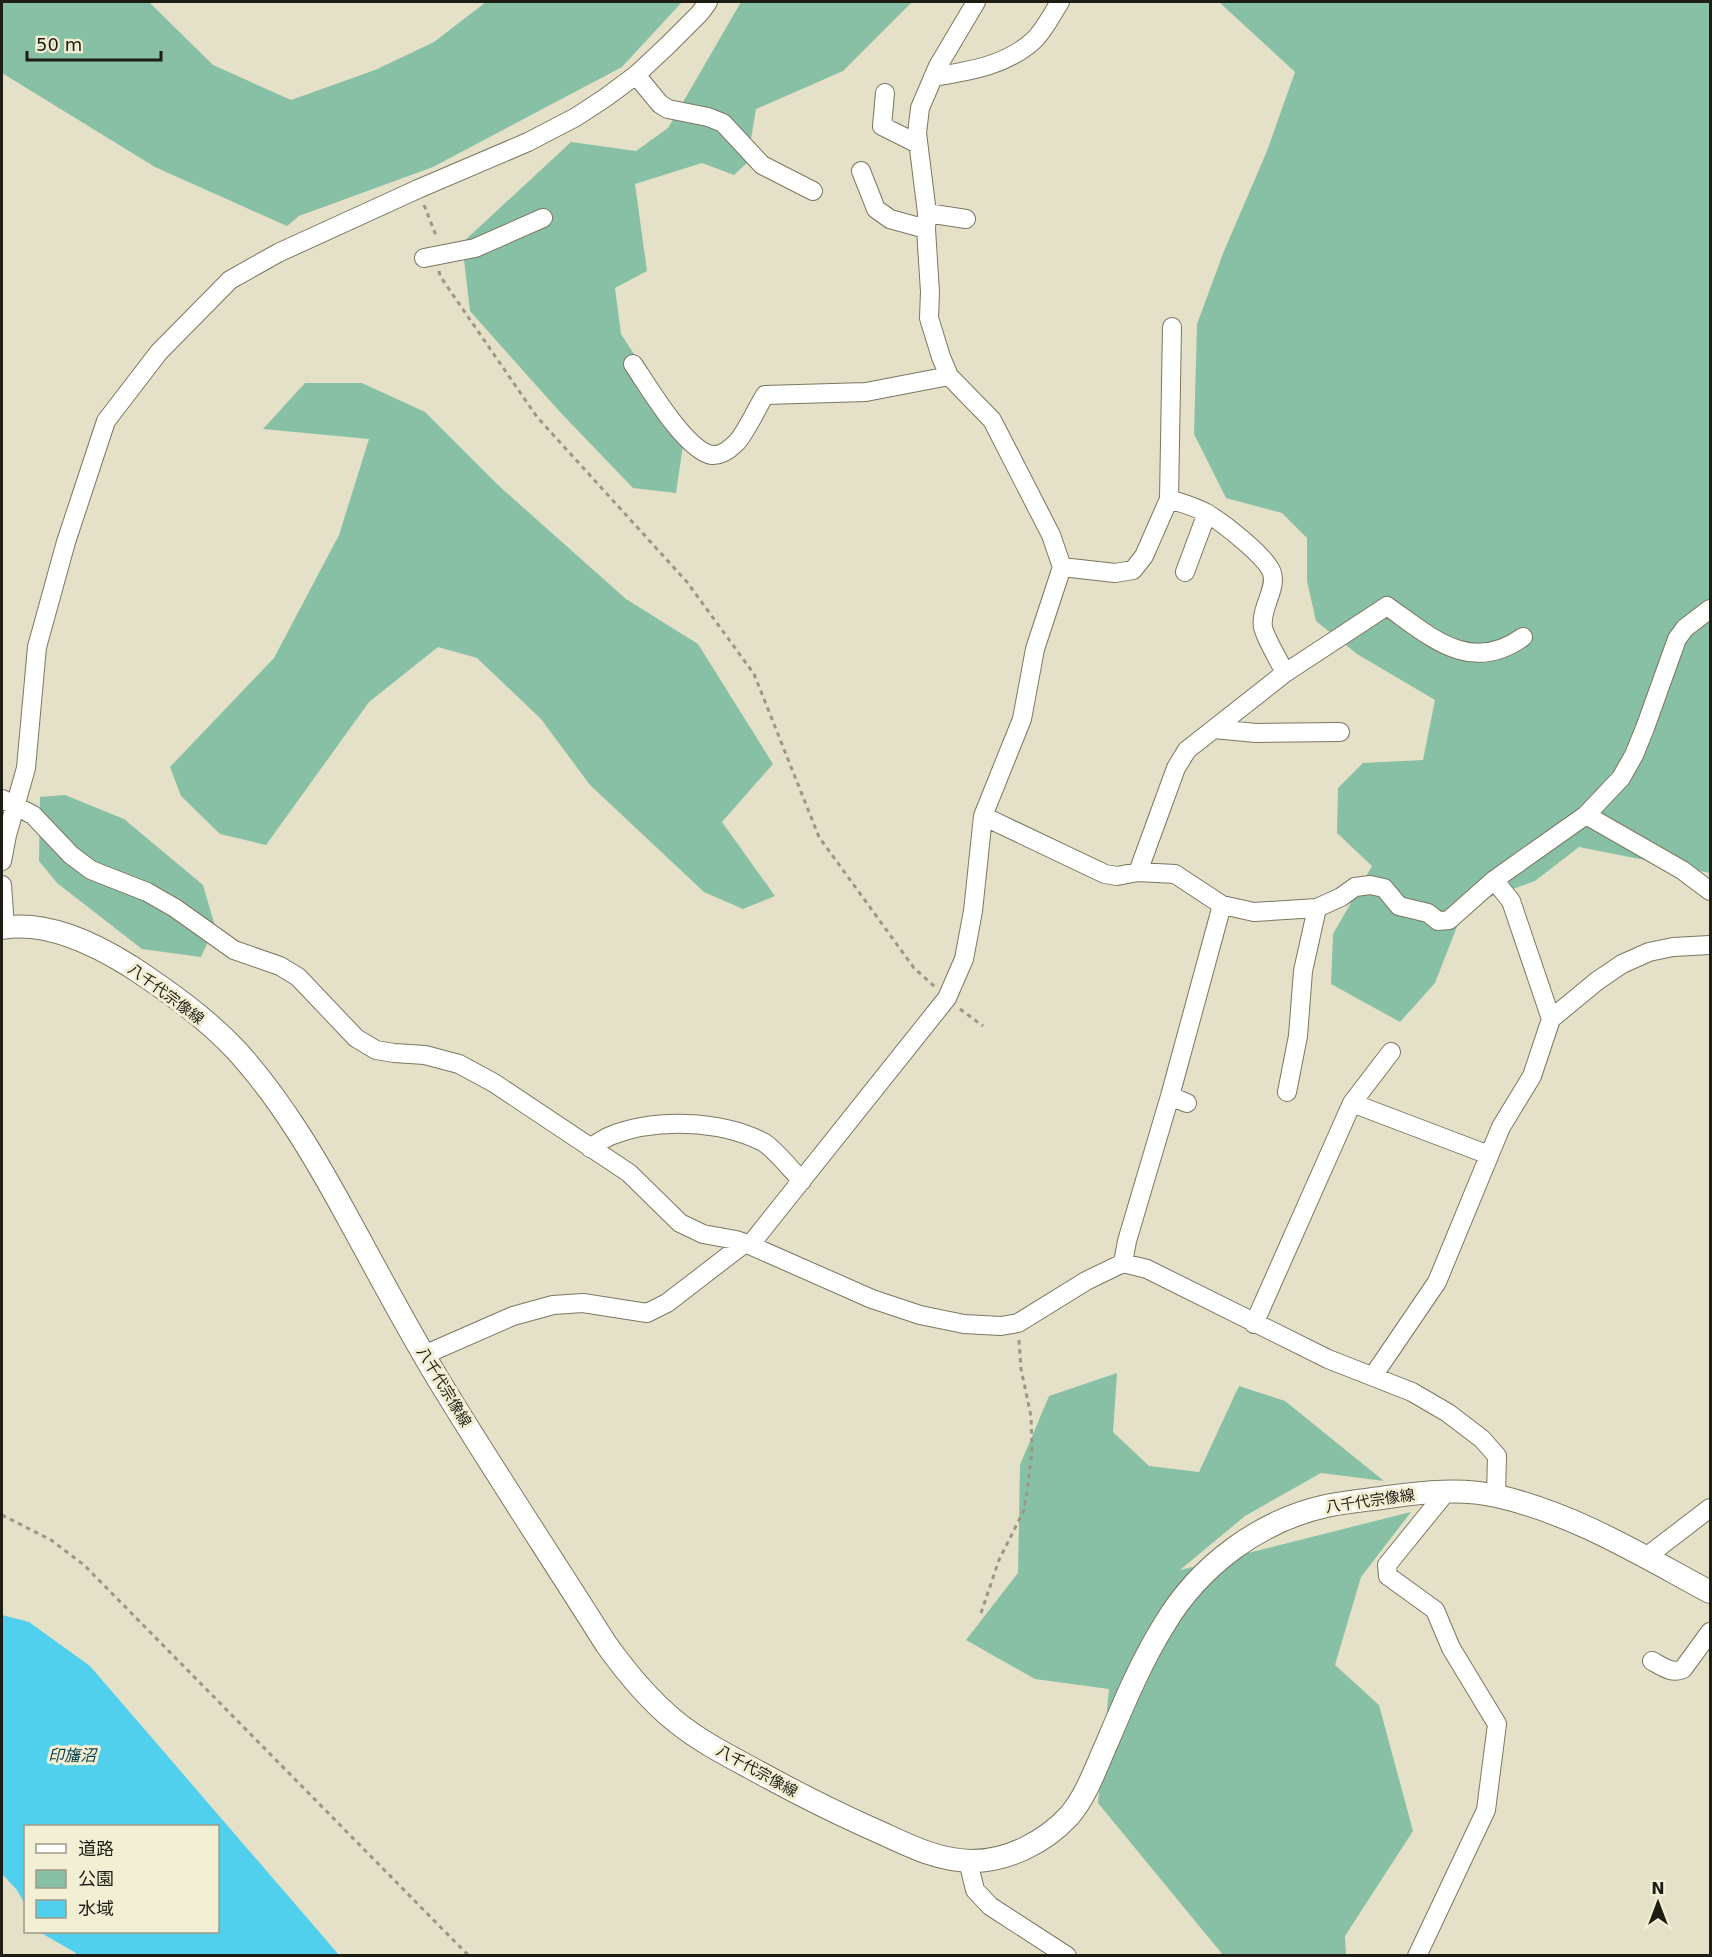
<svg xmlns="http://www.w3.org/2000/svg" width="1712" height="1957" viewBox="0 0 1712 1957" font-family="'DejaVu Sans','Noto Sans JP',sans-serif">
<rect width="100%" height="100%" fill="#e5e1c8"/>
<path fill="#88c0a5" d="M2,2H149L213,65L291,100L375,70L434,42L486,2H682L622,67L433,167L299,216L287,226L155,167L2,73Z
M741,2H912L843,71L756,109L747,163L734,175L702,163L635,184L647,271L615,288L621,334L685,432L676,493L633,488L560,412L470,311L462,243L571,142L636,151L668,128Z
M1219,2H1710V873L1579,847L1535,881L1465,906L1435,983L1400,1022L1331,984L1333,934L1372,866L1337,833L1338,788L1363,763L1423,760L1435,700L1357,654L1316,621L1307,581V538L1282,513L1226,498L1194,434L1197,324L1224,251L1267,151L1295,72Z
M305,383H362L425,412L499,486L626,599L698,644L773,764L722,822L775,896L743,909L704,892L590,785L541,719L477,658L438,647L369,702L266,845L220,834L181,796L170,767L274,658L339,535L369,439L263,429Z
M65,795L124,819L203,885L215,926L201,957L142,949L57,883L39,861L40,797Z
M1117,1373L1113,1432L1149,1466L1199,1472L1239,1386L1285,1401L1384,1481L1321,1473L1245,1516L1180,1570L1411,1512L1361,1577L1335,1665L1379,1705L1413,1831L1345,1936L1346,1955H1223L1098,1803L1109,1689L1035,1679L966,1640L1018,1573L1020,1465L1049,1396Z"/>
<path fill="#51d0ed" d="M2,1615L29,1622L90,1666L339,1955H76V1953L43,1934L42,1932H218V1826H26L25,1904L17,1890L2,1874Z"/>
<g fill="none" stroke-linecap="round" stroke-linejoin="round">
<defs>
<path id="minor" d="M636,75L660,104L668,109L708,117L723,123L762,165L813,191
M933,77C969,71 1005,66 1033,41C1044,31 1052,14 1060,2
M885,93L882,126L918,144
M861,171L876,209L890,219L926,229
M927,213L966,219
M424,258L475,248L543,218
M633,364C648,386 686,451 712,455C721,456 730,449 736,443C744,436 758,406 765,395L866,392L949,376
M1169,499C1182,503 1197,507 1208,514C1223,523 1267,557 1272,573C1277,590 1260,608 1263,627C1265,638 1280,662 1285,673
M1062,567L1115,573L1133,570L1144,556L1169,499L1172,327
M1185,572L1207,513
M1214,729L1256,733L1340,732
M2,799L33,815L71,855L91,870L147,892L175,908L234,950L280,966L298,977L356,1038L376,1050L394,1053L425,1055L459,1064L494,1083L629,1173L680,1223L703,1234L736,1240L745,1243L872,1299L920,1315L964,1324L1001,1326L1018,1323L1086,1281L1123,1263L1147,1269L1328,1359L1412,1392L1448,1413L1482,1439L1497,1456L1496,1496
M1586,815L1682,870L1710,891
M983,816L1105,874L1117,876L1138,872L1175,874L1222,905L1254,912L1317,908L1341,897L1355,887L1370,885L1384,888L1399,906L1428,913L1438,921L1449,920L1494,880L1586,815L1621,778L1634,755L1645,728L1677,639L1685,628L1710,609
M2,861L7,835L26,768L37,647L66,542L106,421L159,352L230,280L278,253L418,189L528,142L576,117L605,98L636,75L667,46L700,13L708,2
M1138,872L1176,768L1187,750L1285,673L1387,606C1431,637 1470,675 1523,637
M1494,880L1511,901L1551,1019
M2,885L5,927
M1287,1092L1298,1036L1303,971L1317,908
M1170,1096L1187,1103
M1352,1103L1489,1155
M590,1148C596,1144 603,1139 610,1136C655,1118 720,1120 763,1142C774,1148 792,1171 802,1181
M750,1245L947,998L964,959L973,911L983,816L1022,719L1035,649L1062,567L1051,535L992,420L949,376L941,357L929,318L930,292L926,229L927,213L917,133L920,108L938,66L976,2
M1123,1263L1127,1241L1170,1096L1222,905
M1254,1324L1352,1103L1391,1052
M424,1355L513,1316L553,1305L583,1303L647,1313L667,1303L745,1243
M1373,1376L1437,1282L1501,1127L1532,1076L1551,1019L1597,981L1622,964L1649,952L1673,947L1710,945
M1646,1557L1710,1508
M1652,1661C1663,1667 1672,1674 1683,1669L1710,1632
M968,1861L975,1890L990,1906L1067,1956
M1417,1956L1486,1810L1497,1724L1451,1648L1435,1610L1388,1576L1387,1565L1447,1491"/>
<path id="major" d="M2,928C46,920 93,943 130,966C168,991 206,1018 237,1051C282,1101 316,1159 348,1218C380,1276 411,1336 446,1392C498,1477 553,1560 606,1644C626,1672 648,1699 675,1721C698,1740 725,1754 751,1768C789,1789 828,1809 868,1827C903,1842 932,1860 972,1861C1008,1861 1045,1842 1069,1816C1087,1795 1096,1767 1107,1743C1124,1703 1141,1662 1164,1625C1199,1566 1259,1521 1326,1506C1346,1502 1367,1500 1388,1497C1424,1492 1462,1488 1497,1496C1575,1514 1641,1555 1710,1592"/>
</defs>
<use href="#minor" stroke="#7b7761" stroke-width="20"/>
<use href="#major" stroke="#7b7761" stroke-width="24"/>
<path stroke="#9a9784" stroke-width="3" stroke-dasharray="4.5 4.5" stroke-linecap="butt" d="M424,205L437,238
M439,271L440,276L537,417L687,582L754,674L819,837L914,968L935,987
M960,1009L983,1026
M2,1515L51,1540L84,1565L469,1956
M981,1613L999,1560L1024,1510L1027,1492L1032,1450L1031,1416L1021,1369L1019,1340"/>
<use href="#minor" stroke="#fff" stroke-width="18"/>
<use href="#major" stroke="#fff" stroke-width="22"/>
</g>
<g text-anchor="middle" stroke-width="6" stroke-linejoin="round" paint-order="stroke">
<g font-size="15" fill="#1e1d14" stroke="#f3efd5">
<text transform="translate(166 994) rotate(37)" y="5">八千代宗像線</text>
<text transform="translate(444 1387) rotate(59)" y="5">八千代宗像線</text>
<text transform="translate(1370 1501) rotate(-8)" y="5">八千代宗像線</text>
<text transform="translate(757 1771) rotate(29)" y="5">八千代宗像線</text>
</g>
<g font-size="16" font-style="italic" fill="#023f4b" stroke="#f3efd5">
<text x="72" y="1761">印旛沼</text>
</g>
</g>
<rect width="1712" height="1957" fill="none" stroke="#1e1d14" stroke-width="6"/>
<rect x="24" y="1825" width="195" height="108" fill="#f3efd5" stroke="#9e9b88" stroke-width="1.5"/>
<rect x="36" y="1844" width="30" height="9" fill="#ffffff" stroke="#9e9b88" stroke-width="1.5"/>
<text x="78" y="1855" font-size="18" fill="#1e1d14">道路</text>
<rect x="36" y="1870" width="30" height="18" fill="#88c0a5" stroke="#9e9b88" stroke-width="1.5"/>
<text x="78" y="1885" font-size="18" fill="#1e1d14">公園</text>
<rect x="36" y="1900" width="30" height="18" fill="#51d0ed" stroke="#9e9b88" stroke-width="1.5"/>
<text x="78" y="1915" font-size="18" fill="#1e1d14">水域</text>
<g transform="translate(1658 1903)" stroke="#f3efd5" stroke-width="4.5" paint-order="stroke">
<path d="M0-4.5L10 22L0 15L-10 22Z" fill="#1e1d14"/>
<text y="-9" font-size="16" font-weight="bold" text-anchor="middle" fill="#1e1d14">N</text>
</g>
<path d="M27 51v9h134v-9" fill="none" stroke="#1e1d14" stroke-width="3"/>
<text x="36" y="51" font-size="18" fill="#1e1d14" stroke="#f3efd5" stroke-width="4.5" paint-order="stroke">50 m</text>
</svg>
